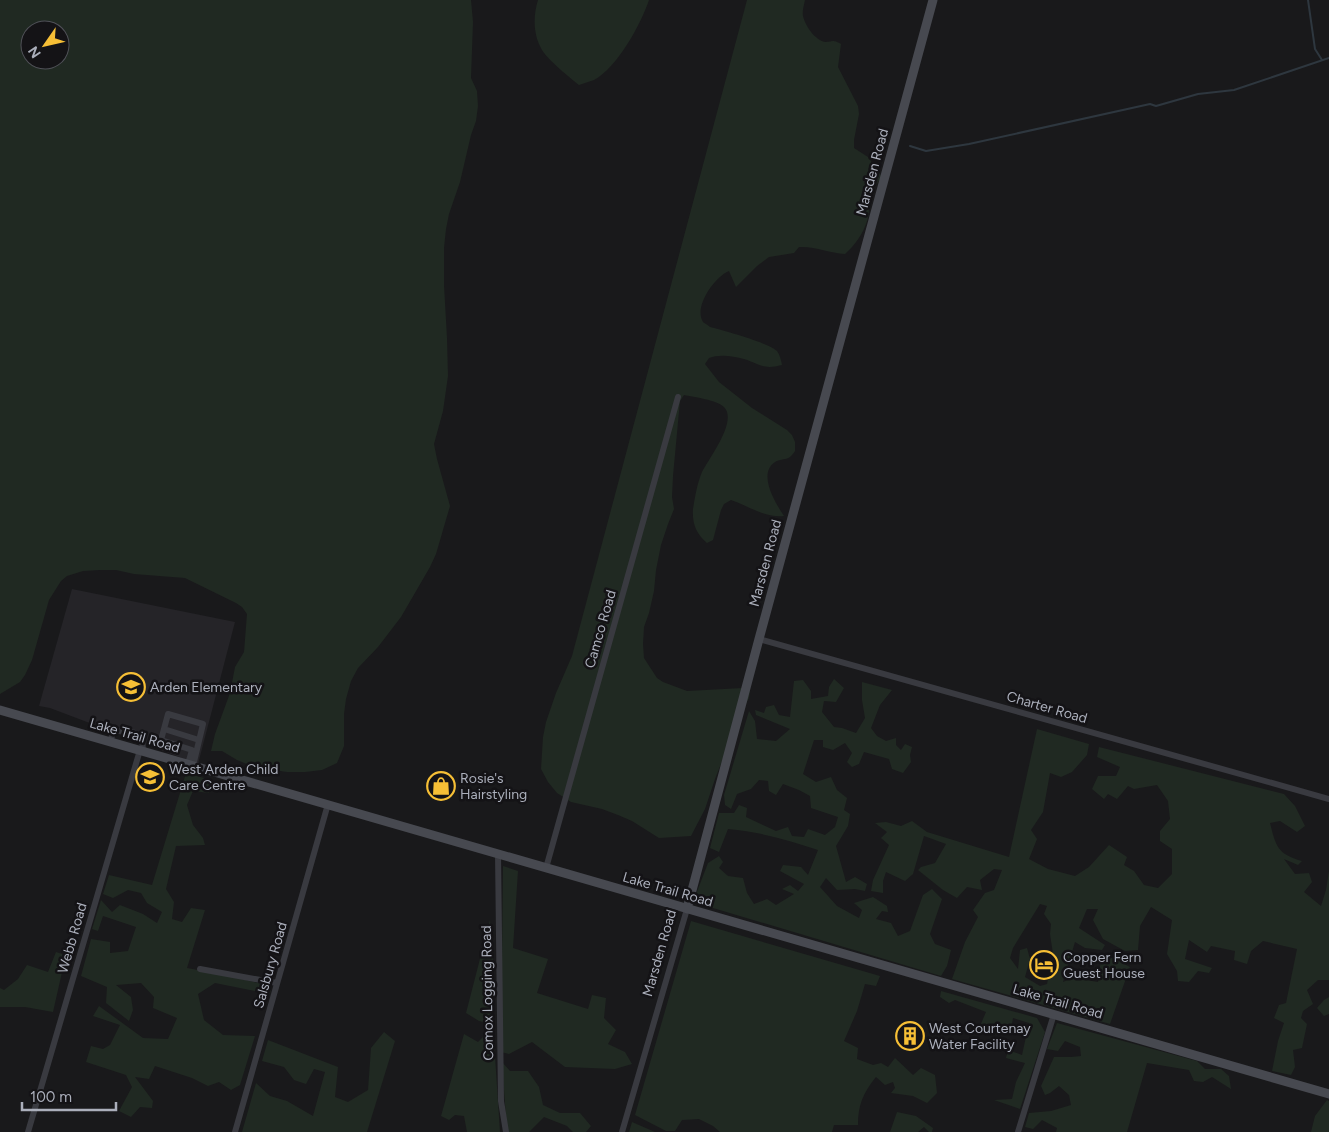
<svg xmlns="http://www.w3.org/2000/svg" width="1329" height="1132" viewBox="0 0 1329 1132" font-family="Figtree,sans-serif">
<rect width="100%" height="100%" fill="#19191b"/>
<path fill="#252428" d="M72,589L235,622L198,764L50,708L39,706Z"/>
<path fill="#202922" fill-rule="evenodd" d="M0,0H471L473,22L471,78L477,91L478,106L476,121L471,135L460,182L449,214L446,229L444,248V285L447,338L448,376L443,411L434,444L437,459L450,506L436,554L430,567L401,617L378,647L358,668L351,681L346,699L344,714V746L337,763L322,770L305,772H287L254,767L237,760L222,751H211L215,734L230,693L235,667L244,652L247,614L242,607L236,603L185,578L134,574L116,570H100L83,571L67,576L61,581L49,600L32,660L25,675L20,682L0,694ZM30,30H60V60H30Z
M538,0H649C641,24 617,68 594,80C589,82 584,83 579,85C569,77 548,60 542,50C533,35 533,16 538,0Z
M747,0H805C804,5 802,11 803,16C805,25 815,41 826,42C834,42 831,39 841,44L838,67L858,106L859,114L854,140V148L868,157L882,177C875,185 871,194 869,205C869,210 869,216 867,221C863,234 855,245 845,254C829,253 815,246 799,247L794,253L769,257L757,266L736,287L729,271C716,276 693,306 703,322C704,323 708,325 710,327C722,330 769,343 777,351C780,355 781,360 782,365C763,370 760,364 744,359C733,356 719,354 709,358L705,364L719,382L752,408L787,430L792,435L795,442V451C794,453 792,455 790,457C786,460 779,459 775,462C757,474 776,504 784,516C764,518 749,506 731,500L724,504L721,510L713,540L707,543C696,534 692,523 693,509C695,497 697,484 702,472C709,458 738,421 724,407C717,400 694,397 684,395L680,401L673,476L672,497L674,509L668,524L661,545L656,570L654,591L649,613L644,627L643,644L644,658L657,678L663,682L687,691L743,688L750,690L749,698L741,713L715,779L705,809L691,836L659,838L632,821L618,815L602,809L571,802L557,793L548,782L541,769L543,737L546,722L556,693L572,656Z
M834,679L844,688L836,702L824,701L822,712L834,727L842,728L856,733L865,718L862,700V682L892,690L880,705L871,728L877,736L886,741L896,738V745L901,750L905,744L912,747L910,755L911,762L903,773L892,769L889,759L864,752L859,764L852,767L847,762L852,753L845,743L833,750L823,747V740H814L803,774L816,782L831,777L837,790L847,798L844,810L850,814L848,826L836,846L846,882L855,877L867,884L865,891L855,889L837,890L826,878L820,887L837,906L859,918L862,910L854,903L873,897L887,906L888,912L882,911L876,919L891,923L898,936L910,931L923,895L932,889L942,899L930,934L935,944L951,950L947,966L941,976L693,902L708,863L719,856L723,862L719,868L728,876L743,878L747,893L754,904L767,899L776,905L794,894L782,889L790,885L798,891L804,884L780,871L783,865L801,867L808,875L818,850C788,840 760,832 728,829L719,852L710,848L719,813H734L739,805L747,808L746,817L776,831L788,827L792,836L804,837L808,829L825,835L835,827L838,817L811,808L810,796L799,790L783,784L776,795L769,791L768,781L759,780L751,789L737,794L731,809L725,805L724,795L749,711L755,721L757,739L776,741L790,729L756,715L755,710L764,713L766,707L774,705L779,715L790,717L794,681L803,680L811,691V699L828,696L829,687Z
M1037,729L1089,744L1087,755L1072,772L1061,777L1050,773L1043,812L1031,830L1037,839L1029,859L1048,869L1075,876L1089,867L1109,845L1127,857L1124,865L1134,871L1144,885L1158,888L1172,874V849L1160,841V831L1170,819L1168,801L1157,785L1134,789L1128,786L1117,799L1108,794L1104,799L1092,789L1098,776H1116L1120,767L1097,757L1099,747L1284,794L1295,806L1305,826L1297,832L1280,821L1270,823C1276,846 1277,854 1302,861L1298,865L1284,859L1295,874L1309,873L1312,882L1304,892L1321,906L1326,890L1329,871V980H1318L1307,990L1313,1004L1303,1011L1301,1018L1307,1024L1302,1048L1293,1050L1295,1067L1291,1075L1272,1071L1278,1041L1284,1023L1274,1018L1279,1005L1286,1003L1297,949L1263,941L1251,951L1247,964L1234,960L1235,951L1211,946L1207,952L1189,940L1185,959L1212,968L1209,973L1198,971L1189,982L1178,981L1177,971L1167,954L1172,920L1151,907L1140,926L1138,950L1125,951L1103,939L1093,920L1098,909H1087L1079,928L1105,945L1102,950L1085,948L1075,942L1063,982L1073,978L1098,982L1101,959L1107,955L1130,967L1110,1024L952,979L965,942L978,917L973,910L985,893L994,890L1002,870L994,869L980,880L982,890L967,887L957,898L943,890L918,870L921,867L935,863L946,844L924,836L913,874L905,881L886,872L883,881V893L871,891L873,880L889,845L881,838L887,832L875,823L886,822L901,826L912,821L927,832L1009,857ZM1040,904L1047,906L1044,914L1051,924L1050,934L1053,954L1047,984L1040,986L1025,977L1030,959L1027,948L1020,950L1018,969L1010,958L1013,948Z
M186,773L211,780L209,793L193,791L187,805L193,825L203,838L205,845L176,846L166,889L174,902L172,919L182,922L191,908L205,910L187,968L219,974L271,986L270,994L215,983L198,994L204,1020L223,1035L255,1036L240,1085L231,1090L219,1082L208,1086L192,1078L155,1066L149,1079L135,1077L153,1101L152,1108L140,1107L131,1117L119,1111L132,1087L126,1075L86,1062L91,1046L103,1049L110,1045L120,1025L93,1016L99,1006L143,1038L168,1039L177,1018L153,1008L154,997L141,983L116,985L131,997L133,1010L129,1021L106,1003L107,987L81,976L91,939L110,942V953L128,951L136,927L103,916L98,931L92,929L101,900L112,912L120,905L143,914L157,923L162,912L147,903L141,893L128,890L113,898L103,894L109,875L152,885Z
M503,866L518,871L513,948L548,959L537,993L588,1009L592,995L606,998L604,1018L616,1030L608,1044L625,1052L632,1064L615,1069L565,1067L532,1042L509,1054L501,1052Z
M490,920L493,958L491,1024L479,1021L466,1013Z
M691,921L880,976L876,986L865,984L857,1011L844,1041L858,1048L857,1059L873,1065L881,1063L888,1067L895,1058L913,1075L921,1068L935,1075L937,1093L927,1103L913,1096L891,1093L895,1088L893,1082L885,1085L876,1077C863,1093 858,1105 858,1125H834L832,1132H720L713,1126L699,1119L682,1120L675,1131H666L635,1115Z
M56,952L62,954L65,959L53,1012L25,1007H0V988L4,990L18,979L27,965L48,972Z
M941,991L1037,1018L1045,1032L1020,1109L994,1100L1012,1099L1016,1082L1025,1063L1006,1058L1008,1050L1022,1055L1029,1023L1013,1018L1010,1035L989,1034L980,1026L986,1012L955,1000L949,1003L940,997Z
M1329,997V1014L1324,1016L1317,1008L1324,1000Z
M1057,1023L1197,1061L1205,1069H1221L1229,1076L1231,1089L1212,1077L1203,1082L1194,1081L1189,1070L1147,1063L1127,1132H1056L1057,1128L1042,1120L1033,1129L1025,1127L1029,1113L1051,1111L1071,1105L1069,1095L1059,1086L1050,1093L1045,1095L1041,1086L1054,1057H1071L1081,1056L1080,1047L1065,1041L1058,1051L1047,1049Z
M384,1032L395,1041L367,1132H242L256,1083L270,1096L287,1101L313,1116L325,1072L314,1069L306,1084L294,1080L284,1067L262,1061L268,1040L338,1067L335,1097L348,1102L368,1090L371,1048Z
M464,1034L478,1042L486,1034L494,1041L500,1132H467L464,1116L455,1115L449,1120L441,1116Z
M502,1062L510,1071H528L539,1087L543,1105L560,1113H580L591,1126L586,1132H573L567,1126L544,1117L529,1132H507Z
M1327,1100L1329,1101V1132H1311L1315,1116Z
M897,1112L916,1116L933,1128L932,1132H929L924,1127L918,1132H890Z
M632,1122L655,1132H629Z"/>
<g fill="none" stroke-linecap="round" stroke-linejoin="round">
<path stroke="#2e373f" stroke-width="2" d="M1308,0L1315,49L1322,60
M910,146L926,151L969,144L1150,104L1156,106L1198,94L1234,90L1329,58"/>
<path stroke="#393a40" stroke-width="6" d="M759,639L1329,799
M164,729L199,740
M110,742L113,733C122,728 134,731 142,737L143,751
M188,764L192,750L161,740L168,714L203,724L193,766
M498,853L501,1101L506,1132
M546,868L678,397
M200,969L277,983
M28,1132L140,750
M235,1132L328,804
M622,1132L687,909
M1018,1132L1054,1014"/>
<path stroke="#474950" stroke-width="9" d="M0,710C443,837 886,965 1329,1094
M687,909L759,639L933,0"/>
</g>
<defs>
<symbol id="school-ring" viewBox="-11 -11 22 22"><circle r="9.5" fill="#141316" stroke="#f6bf36" stroke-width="1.5"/><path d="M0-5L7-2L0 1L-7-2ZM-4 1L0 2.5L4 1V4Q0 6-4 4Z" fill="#f6bf36"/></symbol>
<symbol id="shop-ring" viewBox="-11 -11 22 22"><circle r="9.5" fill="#141316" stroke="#f6bf36" stroke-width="1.5"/><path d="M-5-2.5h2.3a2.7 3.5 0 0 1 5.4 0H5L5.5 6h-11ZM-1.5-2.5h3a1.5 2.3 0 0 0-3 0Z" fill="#f6bf36"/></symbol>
<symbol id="hotel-ring" viewBox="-11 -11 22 22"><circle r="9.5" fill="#141316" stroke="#f6bf36" stroke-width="1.5"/><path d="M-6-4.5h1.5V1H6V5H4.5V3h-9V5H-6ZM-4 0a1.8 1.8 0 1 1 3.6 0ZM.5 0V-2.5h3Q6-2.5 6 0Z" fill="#f6bf36"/></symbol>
<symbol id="building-ring" viewBox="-11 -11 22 22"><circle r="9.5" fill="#141316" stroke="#f6bf36" stroke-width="1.5"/><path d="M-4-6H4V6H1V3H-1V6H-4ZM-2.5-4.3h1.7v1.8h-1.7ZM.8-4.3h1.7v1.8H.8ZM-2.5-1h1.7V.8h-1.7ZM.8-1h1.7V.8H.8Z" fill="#f6bf36"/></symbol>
</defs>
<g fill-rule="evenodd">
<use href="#school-ring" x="115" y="671" width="32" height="32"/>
<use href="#school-ring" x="134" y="761" width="32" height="32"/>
<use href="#shop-ring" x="425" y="770" width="32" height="32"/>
<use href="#hotel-ring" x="1028" y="949" width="32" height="32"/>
<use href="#building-ring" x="894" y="1020" width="32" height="32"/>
</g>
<g text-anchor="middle" stroke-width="5" stroke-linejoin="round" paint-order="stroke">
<g font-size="14" fill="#abafbb" stroke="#141316">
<text transform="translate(872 172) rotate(-75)" y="5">Marsden Road</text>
<text transform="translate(765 563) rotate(-75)" y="5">Marsden Road</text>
<text transform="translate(600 629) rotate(-74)" y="5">Camco Road</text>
<text transform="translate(1047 707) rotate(16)" y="5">Charter Road</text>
<text transform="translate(135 735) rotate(16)" y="5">Lake Trail Road</text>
<text transform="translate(668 889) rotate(16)" y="5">Lake Trail Road</text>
<text transform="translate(72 938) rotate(-74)" y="5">Webb Road</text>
<text transform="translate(659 953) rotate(-74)" y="5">Marsden Road</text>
<text transform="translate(270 965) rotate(-74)" y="5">Salsbury Road</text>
<text transform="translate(487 993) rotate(-91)" y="5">Comox Logging Road</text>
<text transform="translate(1058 1001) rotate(16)" y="5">Lake Trail Road</text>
</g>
<g font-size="14" fill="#abafbb" stroke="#141316" text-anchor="start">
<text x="150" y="692">Arden Elementary</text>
<text x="169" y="774">West Arden Child<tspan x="169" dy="16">Care Centre</tspan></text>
<text x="460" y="783">Rosie's<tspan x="460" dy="16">Hairstyling</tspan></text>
<text x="1063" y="962">Copper Fern<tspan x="1063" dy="16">Guest House</tspan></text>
<text x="929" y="1033">West Courtenay<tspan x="929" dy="16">Water Facility</tspan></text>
</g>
</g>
<g transform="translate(45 45) rotate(236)"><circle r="24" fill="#141316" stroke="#505158"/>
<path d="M0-4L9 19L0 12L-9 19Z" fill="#f6bf36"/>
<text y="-8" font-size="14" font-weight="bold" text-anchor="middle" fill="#abafbb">N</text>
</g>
<path d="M22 1102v8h94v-8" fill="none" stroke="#abafbb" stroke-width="2.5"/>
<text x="30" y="1102" font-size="15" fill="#abafbb" stroke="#141316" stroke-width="4" paint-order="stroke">100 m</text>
</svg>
